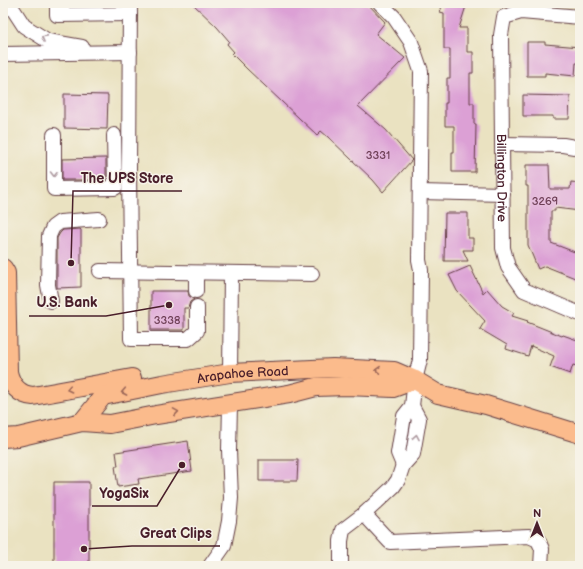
<svg xmlns="http://www.w3.org/2000/svg" width="583" height="569" viewBox="0 0 583 569" font-family="'Balsamiq Sans',sans-serif">
<rect width="100%" height="100%" fill="#f7f3e8"/>
<filter id="ink" filterUnits="userSpaceOnUse"><feTurbulence type="fractalNoise" baseFrequency=".025" numOctaves="2"/><feDisplacementMap in="SourceGraphic" scale="8" xChannelSelector="R" yChannelSelector="G"/><feConvolveMatrix kernelMatrix="1 2 1 2 8 2 1 2 1" color-interpolation-filters="sRGB"/></filter>
<filter id="wash" filterUnits="userSpaceOnUse"><feTurbulence type="fractalNoise" baseFrequency=".012" numOctaves="4" result="noise"/><feDisplacementMap in="SourceGraphic" scale="16" xChannelSelector="R" yChannelSelector="G"/><feGaussianBlur stdDeviation="0.9" result="paint"/><feColorMatrix in="noise" values="0 0 0 0 0 0 0 0 0 0 0 0 0 0 0 0 0 1.4 0 .05"/><feComposite in="paint" operator="in"/></filter>
<g filter="url(#wash)">
<rect width="100%" height="100%" fill="#eae2c1"/>
<g id="blocks">
<path fill="#dca0d5" d="M192,3H367L385,22L376,34L405,58L358,106L386,130L412,160L383,192L373,180L328,137L321,131L317,135L247,69L232,54L234,52L227,44L229,41L217,27Z
M443,3H467L459,28H467V52H473V73H470V103H474V124H476L475,172H452V152H454V126H445V103H447V78H450V49H444V13L440,12Z
M527,42H545V44L580,47V63H576L575,76L545,73V76H527Z
M64,94L108,95L107,129L64,128Z
M523,95L570,96L569,119H553V116H523Z
M106,158V180H62V159Z
M526,165H549L550,189H570L571,182L580,183V211L555,208V211H551V243L580,254V280L545,266L538,269L528,245V186H526Z
M445,213H468V238H473V250H463L468,261H444Z
M80,229L81,230V287L57,288V238L60,233L63,230Z
M470,266L483,293L487,289L502,306L514,313L512,316L528,321L527,322L562,336L563,335L580,341V367L573,365L570,374L550,367L554,356L531,346L528,356L506,349L507,345L480,329L485,321L457,291L449,275Z
M151,291H188L189,296L194,299L190,302L188,308H184V330H151Z
M188,441L192,471L138,479L139,484L118,487L115,466H118L116,452Z
M259,460H298L297,481H259Z
M54,482H89V566H54Z"/>
</g>
</g>
<g filter="url(#ink)">
<use href="#blocks" fill-opacity="0" stroke="#623c42" stroke-width="1"/>
<g fill="none" stroke-linecap="round" stroke-linejoin="round">
<defs>
<g id="minor">
<path d="M9,3L24,26L48,41L82,47"/>
<path d="M57,3V15L130,14"/>
<path d="M130,3L129,170L131,339H188L197,331V307"/>
<path d="M380,3L394,17L411,42L421,71L419,260L421,270L420,360L415,380L412,406L404,416L398,453L403,465"/>
<path id="s1" d="M580,17L521,12L504,17L501,35L503,248L508,267L524,290L580,314"/>
<path d="M3,54L130,52"/>
<path d="M54,135V189L115,188L114,135"/>
<path d="M502,144L563,145L580,148"/>
<path d="M420,192L503,194"/>
<path d="M100,271L312,274"/>
<path d="M196,273V291"/>
<path d="M51,301L48,285L49,236L53,227L60,222L99,219"/>
<path d="M230,373L231,273"/>
<path d="M364,514L390,542L529,536L538,540L542,549L541,566"/>
<path d="M210,566L224,546L229,521L231,498L229,450L230,404"/>
<path d="M341,566V541L343,530L364,514L393,487L398,480L403,465L413,454L419,419L412,406"/>
</g>
<g id="major">
<path d="M3,268L6,273L8,372C11,385 19,395 33,396L132,378"/>
<path id="s2" d="M82,422L103,396L162,384L230,373L333,368L394,371L415,380L438,394L486,405L580,434"/>
<path d="M3,438L18,437L82,422L110,424L156,415L289,394L316,387L346,386L393,388L415,380"/>
</g>
</defs>
<use href="#minor" stroke="#623c42" stroke-width="16"/>
<use href="#major" stroke="#623c42" stroke-width="20"/>
<use href="#minor" stroke="#fff" stroke-width="14"/>
<use href="#major" stroke="#fbbb8c" stroke-width="18"/>
</g>
<defs><path id="oneway-chevron" d="M-2-3.5L2.5 0L-2 3.5" fill="none" stroke-width="1.6" stroke-linecap="round" stroke-linejoin="round"/></defs>
<g stroke="#ae9aa0">
<use href="#oneway-chevron" transform="translate(44 38) rotate(-152)"/>
<use href="#oneway-chevron" transform="translate(54 174) rotate(90)"/>
<use href="#oneway-chevron" transform="translate(416 437) rotate(-80)"/>
</g>
<g stroke="#9a6557">
<use href="#oneway-chevron" transform="translate(378 370) rotate(-178)"/>
<use href="#oneway-chevron" transform="translate(69 389) rotate(168)"/>
<use href="#oneway-chevron" transform="translate(124 392) rotate(169)"/>
<use href="#oneway-chevron" transform="translate(176 412) rotate(-9)"/>
</g>
</g>
<g text-anchor="middle" stroke-width="3" stroke-linejoin="round" paint-order="stroke">
<g font-size="11" fill="#6e3f56">
<text x="378" y="159">3331</text>
<text x="545" y="205">3269</text>
<text x="167" y="324">3338</text>
</g>
<g font-size="13" fill="#4a1f2b" stroke="#f7f3e8">
<text dy="5" stroke="none"><textPath href="#s1" startOffset="238">Billington Drive</textPath></text>
<text dy="5" stroke="none"><textPath href="#s2" startOffset="175">Arapahoe Road</textPath></text>
</g>
</g>
<path fill="none" stroke="#4a1f2b" stroke-width="1.5" d="M71 263L73 191H182M169 305L106 316H29M182 465L157 506H92M84 549L132 546H220"/>
<g fill="#4a1f2b" stroke="#f7f3e8" stroke-width="1.5">
<circle cx="71" cy="263" r="4"/>
<circle cx="169" cy="305" r="4"/>
<circle cx="182" cy="465" r="4"/>
<circle cx="84" cy="549" r="4"/>
</g>
<g font-size="14" text-anchor="middle" font-weight="bold" fill="#4a1f2b" stroke="#f7f3e8" stroke-width="3" stroke-linejoin="round" paint-order="stroke">
<text x="127" y="183">The UPS Store</text>
<text x="67" y="307">U.S. Bank</text>
<text x="124" y="498">YogaSix</text>
<text x="176" y="538">Great Clips</text>
</g>
<rect width="583" height="569" fill="none" stroke="#f7f3e8" stroke-width="16"/>
<g transform="translate(537 523)" stroke="#f7f3e8" stroke-width="3" paint-order="stroke">
<path d="M0-3L7 15L0 10L-7 15Z" fill="#4a1f2b"/>
<text y="-6" font-size="11" font-weight="bold" text-anchor="middle" fill="#4a1f2b">N</text>
</g>
</svg>
